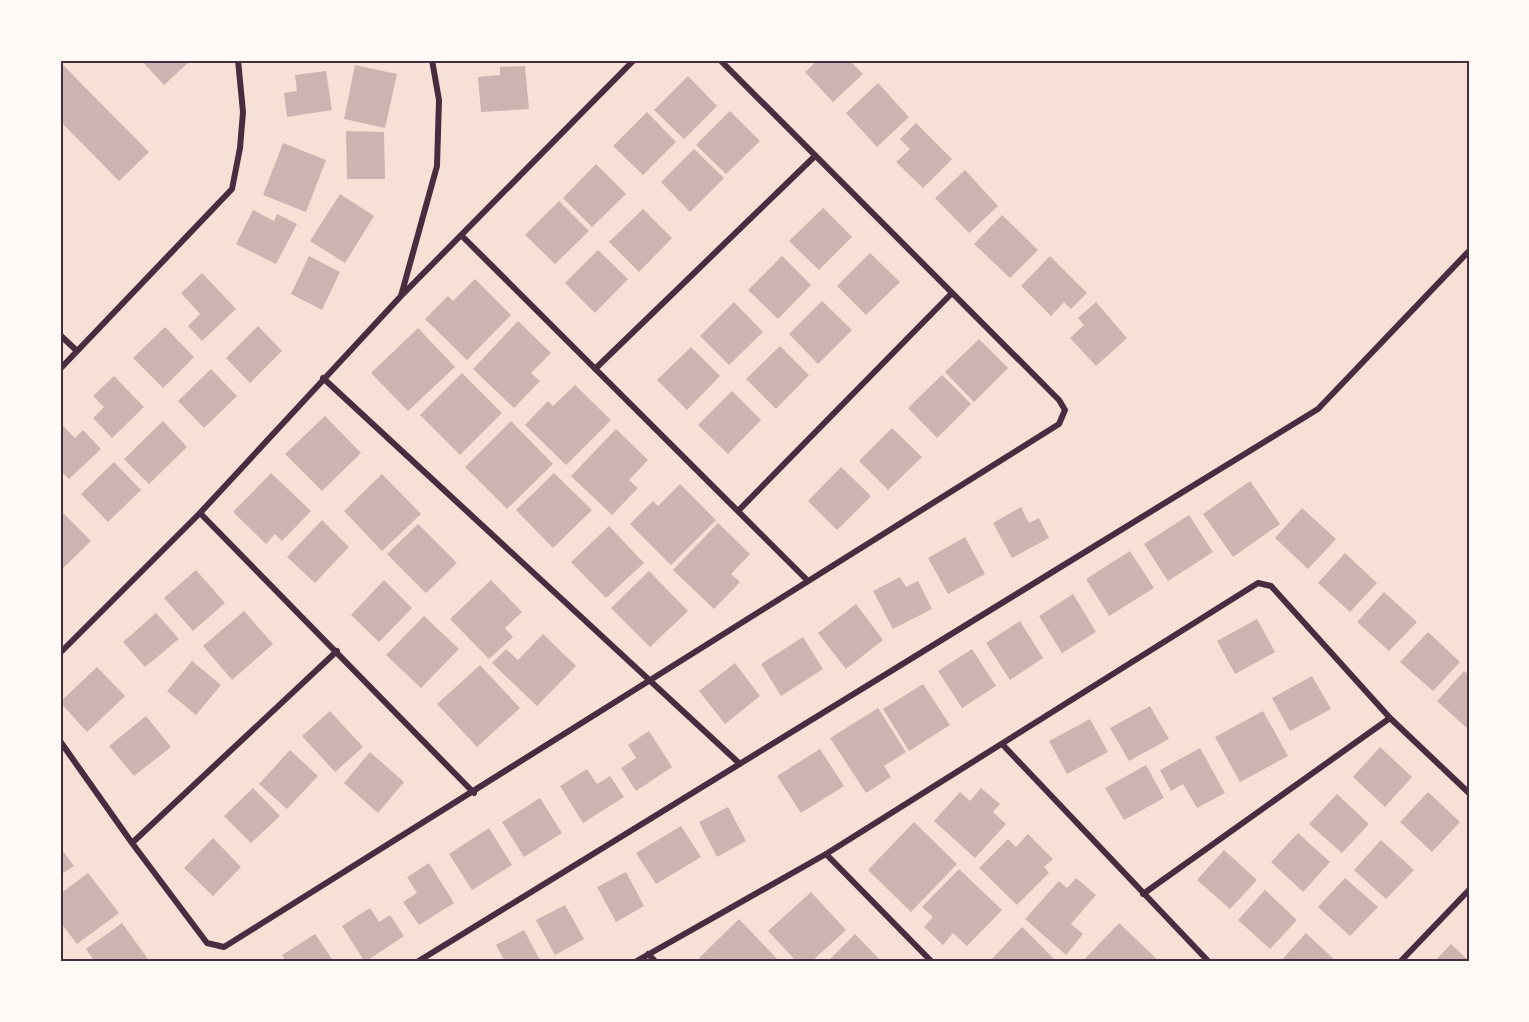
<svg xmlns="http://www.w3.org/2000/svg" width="1529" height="1022" viewBox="0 0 1529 1022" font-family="Ubuntu,sans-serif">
<rect width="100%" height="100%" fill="#f7e1d7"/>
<path fill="#ccb4b1" d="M141,60H191L164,85Z
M818,60H849L863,74L833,102L805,72Z
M60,62L149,152L119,181L60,121Z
M355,65L397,74L385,128L344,119Z
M525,66L529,109L481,112L478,77L500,75V67Z
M326,71L332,110L287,117L284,93L297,91L295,75Z
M688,76L717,106L684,139L654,110Z
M878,83L909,117L877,147L846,113Z
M730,111L760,141L726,174L696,145Z
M647,112L676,142L643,175L613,146Z
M916,123L952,159L923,188L896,162L910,149L900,139Z
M346,131L384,132L385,179H347Z
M283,143L326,160L306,212L263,195Z
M694,149L724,178L690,212L661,182Z
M596,164L626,194L592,227L563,198Z
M965,170L998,206L969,233L935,198Z
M340,194L374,216L345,263L310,241Z
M559,201L589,231L555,264L525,235Z
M823,208L852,237L819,270L789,241Z
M643,209L672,238L639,272L609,242Z
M253,210L274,221L277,214L297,224L276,264L236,244Z
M1002,215L1038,250L1010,278L974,244Z
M598,250L628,279L595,313L565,283Z
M870,253L900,282L866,315L837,286Z
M309,256L340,272L322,310L291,294Z
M782,256L811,285L778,319L748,290Z
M1050,256L1087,293L1071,309L1064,302L1051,316L1021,286Z
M202,273L236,309L202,341L188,326L200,314L181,293Z
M475,279L511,315L467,360L425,319L448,296L453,301Z
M822,301L852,330L818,364L789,334Z
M734,302L763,332L729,365L700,336Z
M1096,302L1127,338L1096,366L1070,338L1084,325L1078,318Z
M518,321L551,353L531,373L540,381L514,408L473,369Z
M258,326L282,351L250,383L226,358Z
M165,327L194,357L163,388L133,358Z
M418,328L455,367L408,411L371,373Z
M979,339L1008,368L974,402L945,372Z
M780,346L809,375L776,409L746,379Z
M691,347L720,376L687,410L657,380Z
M211,369L237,396L204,428L178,401Z
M462,373L502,413L460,455L420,415Z
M942,375L971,404L937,438L908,408Z
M114,376L144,407L112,438L93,418L104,407L93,396Z
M575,385L611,420L566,465L525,425L548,401L553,406Z
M732,391L761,420L728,454L698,425Z
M325,416L361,453L322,491L285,454Z
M163,421L187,447L149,484L124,459Z
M511,421L553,464L507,509L465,467Z
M63,426L75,438L83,430L101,449L69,479L60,470V429Z
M892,428L922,457L888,490L859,461Z
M616,429L648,460L629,480L638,488L612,515L571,476Z
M114,462L141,490L108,522L81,494Z
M841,467L871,496L837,530L808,501Z
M271,473L311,511L282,541L275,534L266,544L233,512Z
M554,473L592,510L553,548L516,510Z
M382,474L421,514L382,551L344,511Z
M1250,481L1280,524L1233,557L1203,514Z
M680,484L716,520L671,565L630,524L653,501L658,506Z
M1021,507L1029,523L1039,518L1049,538L1012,558L993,523Z
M1302,508L1336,539L1308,569L1275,538Z
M63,513L91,541L60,571V516Z
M1189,515L1213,552L1168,581L1144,544Z
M322,520L349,547L315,583L287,557Z
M718,523L750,554L731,574L740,582L714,609L673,570Z
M418,524L457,563L426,593L387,554Z
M609,526L644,563L606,598L571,562Z
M965,537L985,574L948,594L928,558Z
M1130,551L1154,588L1109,616L1086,579Z
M1345,553L1377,583L1350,612L1318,583Z
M196,570L225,603L193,631L164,598Z
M649,571L688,611L650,647L611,608Z
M900,577L906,587L918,581L932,609L893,629L873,591Z
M384,580L412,608L379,642L351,615Z
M491,580L522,612L505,628L513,637L489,659L450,619Z
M1384,592L1417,622L1389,651L1357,622Z
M1073,594L1096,632L1062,653L1039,616Z
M856,604L883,640L846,669L818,633Z
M244,611L273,644L232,680L203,646Z
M156,613L179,639L145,667L123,642Z
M424,616L459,649L421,688L386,655Z
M1257,619L1275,652L1235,674L1217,641Z
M1020,621L1043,658L1010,680L986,643Z
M1428,632L1460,662L1433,691L1400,662Z
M543,634L576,666L537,706L492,663L506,649L518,660Z
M803,637L823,669L781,696L761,664Z
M972,649L996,686L962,708L938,671Z
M192,661L221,685L196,715L167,691Z
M735,663L760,696L725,724L699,691Z
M480,665L520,708L477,747L437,704Z
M97,667L125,696L87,732L60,702Z
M1464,671L1469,675V730L1437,701Z
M1312,676L1331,709L1290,731L1272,698Z
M923,684L950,725L909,751L883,709Z
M1150,706L1169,739L1129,761L1110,728Z
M878,708L906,752L884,766L891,777L866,793L830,738Z
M330,711L363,747L335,772L302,736Z
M1263,711L1288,756L1240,782L1215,737Z
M146,716L171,747L134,776L109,746Z
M1090,719L1108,752L1067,774L1049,741Z
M649,731L672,767L636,791L621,768L636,758L628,745Z
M1380,747L1412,777L1385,807L1353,777Z
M1200,748L1225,793L1197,808L1183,784L1171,791L1160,770Z
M820,749L844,786L801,813L777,776Z
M290,750L318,776L287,809L259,784Z
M370,752L404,782L378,813L344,783Z
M1146,765L1164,798L1124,820L1105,788Z
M587,769L597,784L610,776L624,797L583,823L560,786Z
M253,788L280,816L251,843L224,816Z
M981,788L1000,804L993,812L1006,824L975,858L934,821L960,792L970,801Z
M1428,792L1460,822L1432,852L1400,822Z
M1337,794L1369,824L1342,853L1309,824Z
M540,798L562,833L524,857L502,822Z
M728,807L746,841L717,857L699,822Z
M914,822L957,864L911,912L868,870Z
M681,826L701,857L656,884L636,853Z
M489,828L512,865L472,890L449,854Z
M1298,833L1330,862L1303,892L1271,862Z
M1028,834L1053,859L1044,867L1049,873L1017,905L979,868L1008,839L1016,847Z
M213,838L241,867L213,896L184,868Z
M1381,840L1414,870L1386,899L1354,870Z
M60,847L74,866L60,875Z
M1224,850L1257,880L1230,909L1197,880Z
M429,863L454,903L419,925L403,902L417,893L407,877Z
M959,869L1002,910L967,946L953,933L943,945L924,927L933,917L922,907Z
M626,872L644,906L616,922L597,887Z
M88,873L119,913L77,944L60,922V894Z
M1076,878L1096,895L1071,924L1083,934L1066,955L1025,919L1059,881L1067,888Z
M1345,878L1378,907L1350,936L1318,907Z
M1265,890L1297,920L1270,949L1238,920Z
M811,892L846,930L811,962H797L768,931Z
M565,905L584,939L555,955L536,920Z
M370,908L379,922L390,915L404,936L365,962L342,926Z
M739,919L780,962H703L699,958Z
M122,923L150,962H95L86,949Z
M1119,923L1160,962H1082Z
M1022,927L1057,962H989Z
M524,930L541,962H505L496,945Z
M1306,933L1337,962H1280Z
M315,934L334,962H286L282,955Z
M855,934L882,962H827Z
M1451,944L1469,961V962H1434Z"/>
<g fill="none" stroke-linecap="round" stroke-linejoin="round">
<path stroke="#4a2c40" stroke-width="6" d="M462,236L808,581
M401,296L437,166L439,100L432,60
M60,335L77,351
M60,369L232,189L240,148L243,112L238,60
M595,369L815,156
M323,378L740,764
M738,511L952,293
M200,513L474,793
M60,653L200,513L401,296L634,60
M60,741L132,843L207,943L224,947L1059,424L1065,410L1059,400L720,60
M1002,744L1209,962
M132,843L337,651
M826,854L932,962
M1143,894L1390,718
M648,954L656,962
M417,962L1318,409L1469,251
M635,962L826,854L1258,583L1271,586L1390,718L1469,793
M1400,962L1469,890"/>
</g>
<rect width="1529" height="1022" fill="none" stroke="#fffaf5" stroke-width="123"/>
<rect x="62" y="62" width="1406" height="898" fill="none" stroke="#4a2c40" stroke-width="2"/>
</svg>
